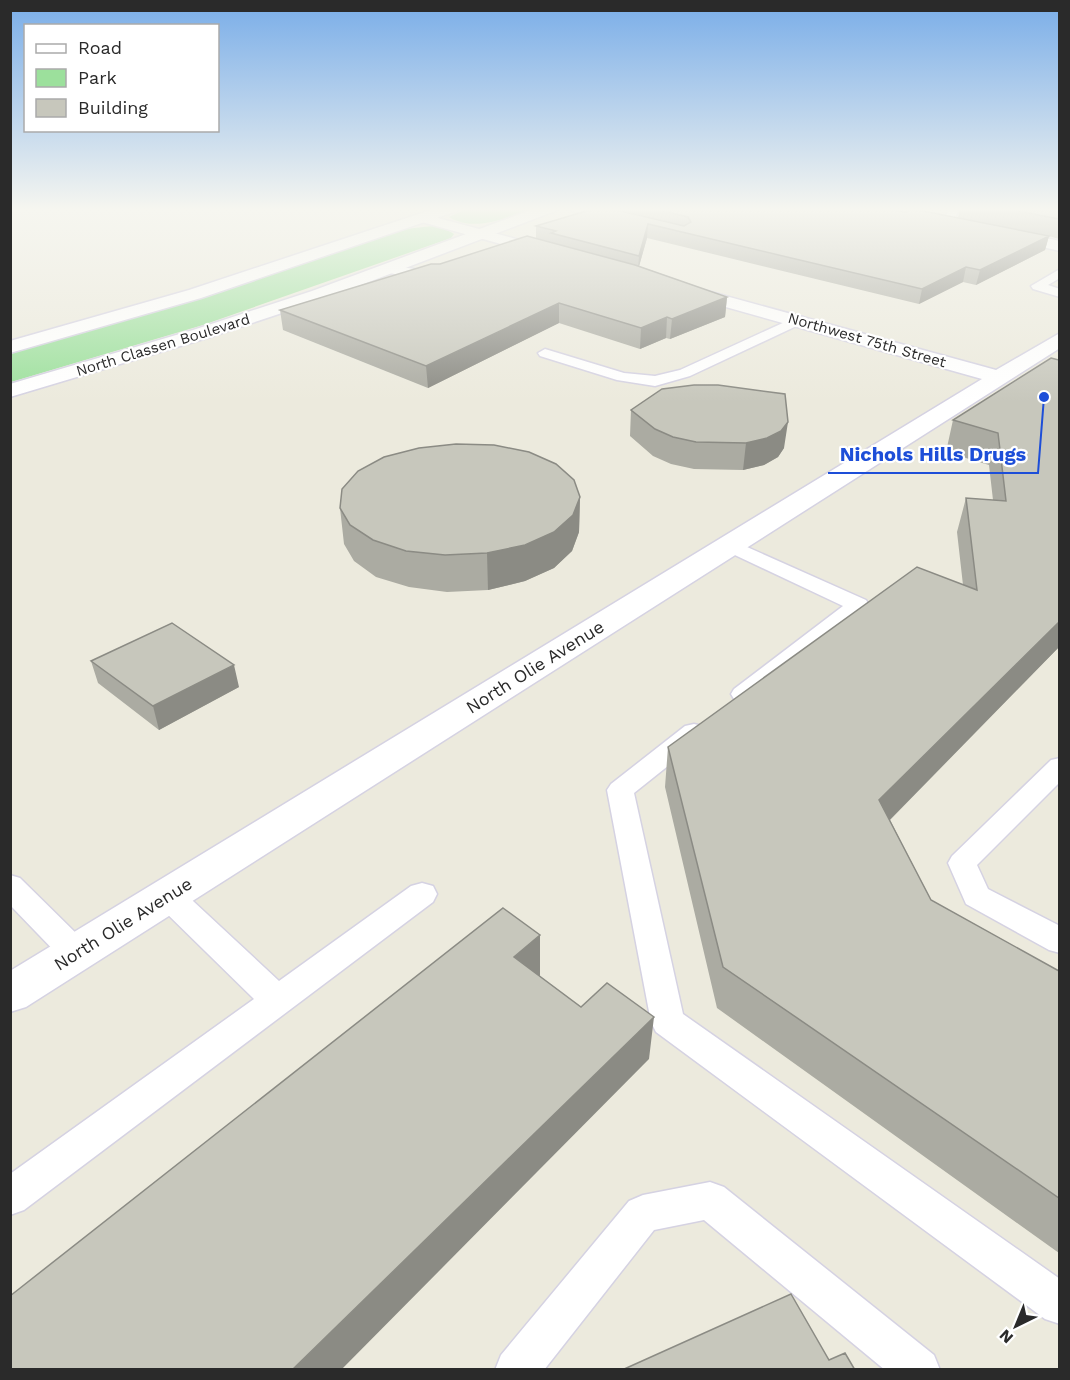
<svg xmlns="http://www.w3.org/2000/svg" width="1070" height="1380" viewBox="0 0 1070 1380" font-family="'Work Sans',sans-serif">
<rect width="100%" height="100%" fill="#eceadd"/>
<path fill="#9ce09c" d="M468,208H534C509,217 475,233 449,217Z
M433,226L444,228L454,234L451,238L203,325L11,382V351L199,298L405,229Z"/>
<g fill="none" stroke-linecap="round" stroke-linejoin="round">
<defs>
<path id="lane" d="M563,208H583L621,219L616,222Z
M949,208H959L953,224L948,227L943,224Z
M390,265L438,273L444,277C434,286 399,275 386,272V266Z
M1060,269V278L1048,285L1060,289V297L1033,289L1031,286Z
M798,316L803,317L805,320L803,323L690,376L655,386L617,380L540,356L538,353L545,349L624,373L655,376L680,370Z
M729,539L866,600L869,605L752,699L743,701L734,699L731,694L734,689L843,606L722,549L719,545L722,541Z
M694,724L703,726L707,732L703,738L634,793L683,1014L1060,1279V1324L1045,1319L656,1032L651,1022L607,790L611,784L685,726Z
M1060,758V782L977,865L988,889L1060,926V953L1049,950L966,904L948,863L952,856L1051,760Z
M10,875L20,878L87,944L92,953L87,962L76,965L65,962L10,905Z
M422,883L433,886L437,894L433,902L24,1210L10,1215V1174L254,999L157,904L153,896L157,888L168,885L179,888L279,981L411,886Z
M710,1182L724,1187L934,1355L940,1370H885L704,1220L654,1230L544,1370H495L501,1355L629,1201L643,1195Z"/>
<path id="street" d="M423,214L557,250L559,253L551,258L418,221L416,218L418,215Z
M1003,229L1060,241V251L998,237L995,234Z
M682,284L996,370L1060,333V348L26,1007L10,1012V971L982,379L676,293L673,289L676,285Z"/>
<path id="secondary" d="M437,208H459L457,211L201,298L10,353V341L189,290Z
M536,208H557L555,211L324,299L207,338L10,397V384L193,330L312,291Z"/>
</defs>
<use href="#lane" stroke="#d5d2e2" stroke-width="3"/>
<use href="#street" stroke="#d5d2e2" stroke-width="3"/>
<use href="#secondary" stroke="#d5d2e2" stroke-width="3"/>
<use href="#lane" fill="#fff" fill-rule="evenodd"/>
<use href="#street" fill="#fff" fill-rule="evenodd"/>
<use href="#secondary" fill="#fff" fill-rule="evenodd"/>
</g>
<path fill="#ababa2" d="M619,208H884L905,212L958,218L960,208H1059V239L1049,236L1045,250L976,285L963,282L919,304L647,238L639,266L727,297L725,317L670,339L666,338L640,349L559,323L428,388L283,330L280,310L440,264L536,238V226L619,211Z
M1051,358L1059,647L890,820L931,900L1059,971V1253L717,1008L665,787L668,747L963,585L957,532L966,498L993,500L989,465L946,452L953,420Z
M631,410L784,448L778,457L764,465L743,470L694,469L671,464L653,456L630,436Z
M580,497L579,532L572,551L554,568L525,581L488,590L447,592L409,587L376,577L354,561L344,544L340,508Z
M91,661L239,687L159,730L98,683Z"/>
<path fill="#8b8b84" d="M648,224L647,238L638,270L639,256Z
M1049,236L1045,250L976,285L980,270Z
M966,267L963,282L919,304L922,289Z
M727,297L725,317L670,339L672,319Z
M559,303V323L428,388L426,366Z
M667,317L666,338L640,349L641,328Z
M788,422L784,448L778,457L764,465L743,470L746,443Z
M580,497L579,532L572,551L554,568L525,581L488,590L487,553Z
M1059,622V647L869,841L879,800Z
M234,665L239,687L159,730L153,706Z
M540,935V978L514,957Z
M654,1017L649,1059L341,1370H292Z"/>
<path fill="#c7c7bc" stroke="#8b8b84" stroke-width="1.5" d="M596,208H608L684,226L691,222L688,217L649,208H884L905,212L913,209L1049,236L980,270L966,267L922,289L648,224L639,256L551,233L556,231L536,226Z
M1004,208H1059V219Z
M527,236L635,265L727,297L672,319L667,317L641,328L559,303L426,366L280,310L431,264H440Z
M1051,358L1059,360V622L879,800L931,900L1059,971V1198L723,967L668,747L917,567L977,590L966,498L1006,501L998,433L953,420Z
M694,385H718L785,394L788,422L781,431L767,438L746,443L696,442L673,437L655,429L631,410L662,389Z
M456,444L494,445L529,452L556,464L574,480L580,497L573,515L554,532L525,545L487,553L445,555L406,551L373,540L350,525L340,508L342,489L358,471L384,457L419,448Z
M172,623L234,665L153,706L91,661Z
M503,908L540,935L514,957L581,1007L607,983L654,1017L292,1370H10V1296Z
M791,1294L829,1360L845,1353L855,1370H622Z"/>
<linearGradient id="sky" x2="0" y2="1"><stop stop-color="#79ade8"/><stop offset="0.52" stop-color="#f6f6f0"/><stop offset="1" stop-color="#f6f6f0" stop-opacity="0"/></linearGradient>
<rect width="1070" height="402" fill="url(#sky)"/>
<g text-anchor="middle" stroke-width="4.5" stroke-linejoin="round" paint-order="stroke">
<g font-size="15" fill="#2a2a2a" stroke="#fff">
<text transform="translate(867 340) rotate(16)" y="5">Northwest 75th Street</text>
<text transform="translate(163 345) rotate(-17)" y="5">North Classen Boulevard</text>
</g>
<g font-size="18" fill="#2a2a2a" stroke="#fff">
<text transform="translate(535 667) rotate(-32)" y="6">North Olie Avenue</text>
<text transform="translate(123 924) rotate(-32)" y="6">North Olie Avenue</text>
</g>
</g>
<path fill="none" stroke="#1d4ed8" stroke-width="2" d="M1044 397L1038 473H828"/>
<circle fill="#1d4ed8" stroke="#fff" stroke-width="2" cx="1044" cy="397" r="6"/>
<g font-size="20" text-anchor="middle" font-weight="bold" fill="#1d4ed8" stroke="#fff" stroke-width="4.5" stroke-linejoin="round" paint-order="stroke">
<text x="933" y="461">Nichols Hills Drugs</text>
</g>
<rect width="1070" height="1380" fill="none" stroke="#2a2a2a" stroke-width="24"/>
<rect x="24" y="24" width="195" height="108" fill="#ffffff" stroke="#aaaaaa" stroke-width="1.5"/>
<rect x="36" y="44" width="30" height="9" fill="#ffffff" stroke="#aaaaaa" stroke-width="1.5"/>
<text x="78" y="54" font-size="18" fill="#2a2a2a">Road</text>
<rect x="36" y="69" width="30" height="18" fill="#9ce09c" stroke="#aaaaaa" stroke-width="1.5"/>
<text x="78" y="84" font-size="18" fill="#2a2a2a">Park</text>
<rect x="36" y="99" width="30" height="18" fill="#c7c7bc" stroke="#aaaaaa" stroke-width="1.5"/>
<text x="78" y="114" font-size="18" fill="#2a2a2a">Building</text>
<g transform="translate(1016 1326) rotate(223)" stroke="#ffffff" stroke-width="4.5" paint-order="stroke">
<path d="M0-4.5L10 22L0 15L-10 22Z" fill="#2a2a2a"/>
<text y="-9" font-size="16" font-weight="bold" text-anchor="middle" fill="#2a2a2a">N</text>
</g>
</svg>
